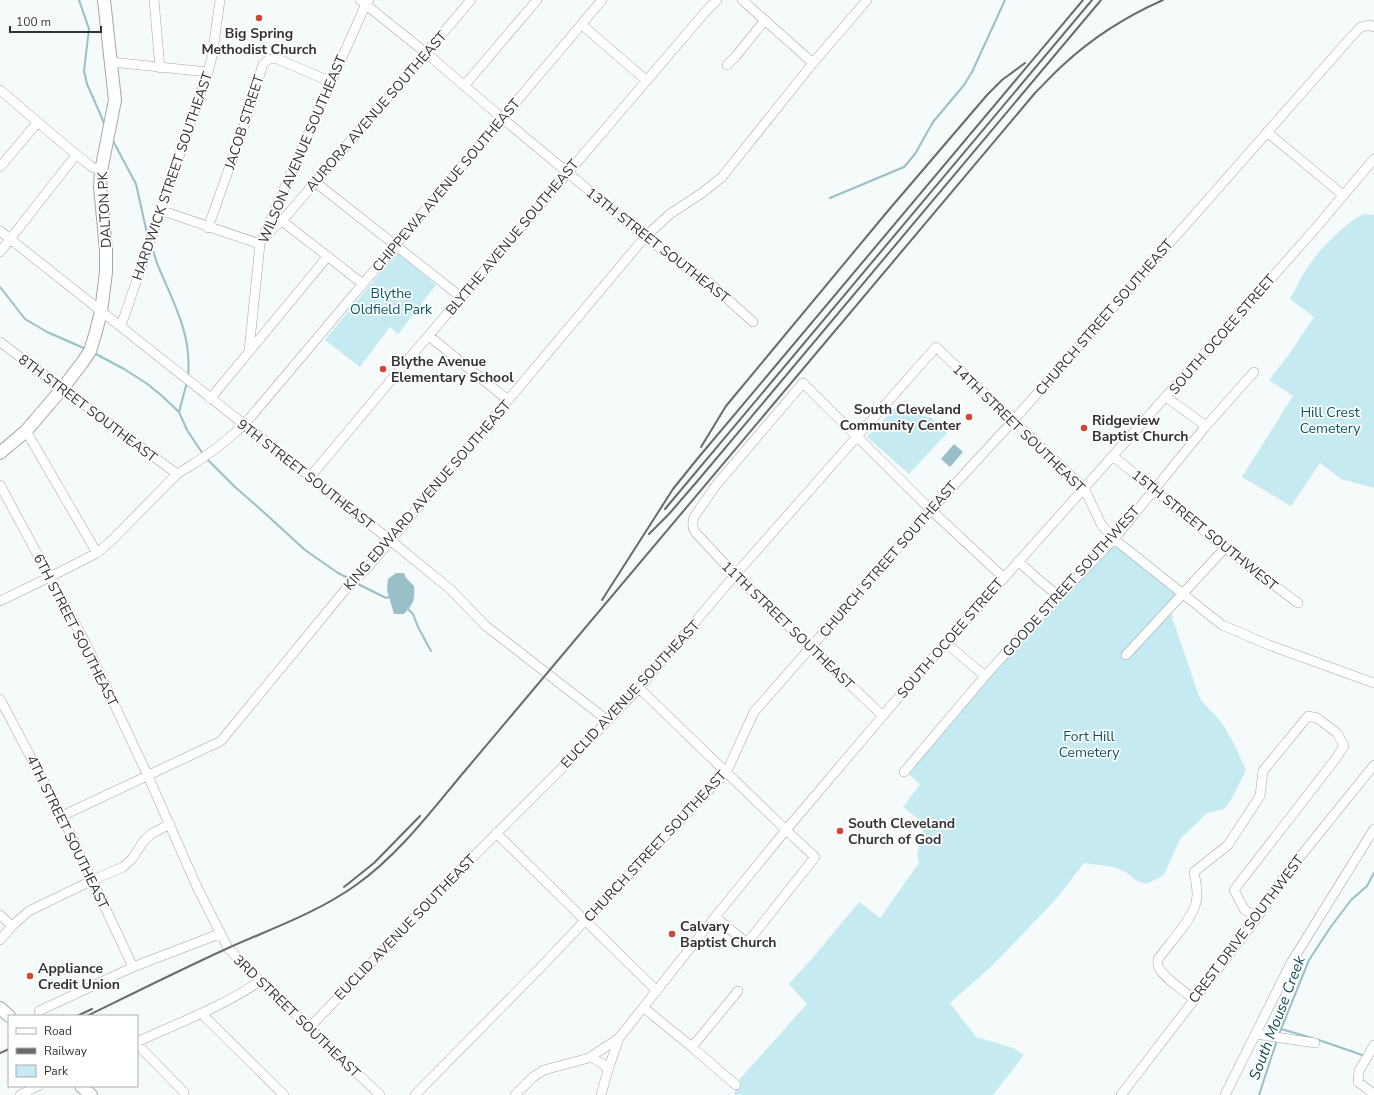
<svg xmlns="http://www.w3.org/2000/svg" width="1374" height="1095" viewBox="0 0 1374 1095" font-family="'Nunito Sans',sans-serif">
<rect width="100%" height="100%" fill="#f5fafb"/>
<path fill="#c6eaf1" d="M1364,214L1374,215V488L1341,479L1320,463L1291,506L1242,477L1293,396L1269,380L1290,353L1314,317L1290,299C1297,286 1303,273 1312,261C1322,247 1349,220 1364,214Z
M397,252L436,285L398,334L390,327L360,367L325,340Z
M895,408L932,418L947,433L909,474L867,437Z
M1117,546L1181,598L1170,611L1200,699L1222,723L1233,742L1246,770L1231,800L1224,809L1207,813L1180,839L1164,875L1147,884L1137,881L1127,873L1114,867L1084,863L1056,899L994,964L950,1003L976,1037L1013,1048L1024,1055L993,1095H734L738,1081L807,1004L789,984L816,954L859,902L880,918L919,863L917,854L925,824L903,807L920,784L906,772L1032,627L1110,547Z"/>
<path fill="#99bfc7" d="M954,444L963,452L950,467L941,459Z
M396,573H404L406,578L414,586C415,599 414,604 404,614H394L387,590L388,579Z"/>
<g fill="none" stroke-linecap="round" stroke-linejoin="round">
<path stroke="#99bfc7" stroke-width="2" d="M79,0L89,29L84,71L87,84L105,125
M112,139L136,184L148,238
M830,198L904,167L915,154L933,122L964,85L972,72L1005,0
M152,247C154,254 156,261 159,268C174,304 192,335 188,376
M0,287L25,319L47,332L86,349
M94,353L124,369L146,383L161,395L179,412L187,430L203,454
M179,412L187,382
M206,458L235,487L258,507L305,550L338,573L352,580
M356,583L386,598L389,597L391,598
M407,608L413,614L418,627L431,651
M1281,1029L1312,1038
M1279,1034L1309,960L1330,928L1351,900L1367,886L1374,873
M1316,1039L1365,1056
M1259,1095L1277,1040"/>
<defs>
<path id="minor" d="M154,0L160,68
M360,0L426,53L502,118L645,237L711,284L753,322
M742,0L813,63
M582,25L647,81
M111,62L208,72
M727,65L736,56L765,20
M464,86L537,0
M0,90C31,116 60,142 92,167L101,171
M1267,132L1343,195
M0,167L37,123
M315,182L461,297
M160,210L260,244
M282,221L363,284
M208,228L245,123L263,64L269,59H278L331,82
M0,231L390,540L450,589L486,626L607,720
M265,235L282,221L471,0
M0,252L76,155
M121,326L208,72L212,57L220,0
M429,336L508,400
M0,342L177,474
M249,351L260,244L331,82L366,4L369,0
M1166,397L1206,426
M210,399L328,256
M26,431L97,553
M1114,457L1225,548L1298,603
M310,477L412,355L707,10L717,0
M0,485L86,644L148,776L197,887L228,948L260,981L284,1003L380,1095
M1018,561L1040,581L1059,596
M0,601L50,577L97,553L112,540L177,474L195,463L218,447L244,425L602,0
M946,643L985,676
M1126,655L1225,548
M639,688L786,830L815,857L747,943L715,917
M0,699L62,816L133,967
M883,716L735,575L695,532C692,527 692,523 694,517L717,484L803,383L931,510L1003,577
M904,772L985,676L1031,625L1114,539L1206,426L1254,372
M62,816L221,741L345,590L368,567L645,237L670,214L702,193L722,177L813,63L867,0
M496,833L657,991
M0,915L12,926
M0,940L12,926L29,911L93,880L123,867L132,859L143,842L151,834L170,824
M1194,999C1184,991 1165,979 1159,968C1157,965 1158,962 1158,959C1170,943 1188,924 1195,906C1199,896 1196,883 1194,872L1228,845L1260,796L1263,771L1308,716L1317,718L1337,733L1344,746L1334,761L1234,890L1244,909L1257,918
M644,1008L692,1047L736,1085
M39,1011L133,967L219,934
M201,1013L284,1095
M310,1027L457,873L565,765L639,688L735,575L936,347L1084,488L1101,524L1114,539L1222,625L1269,645L1374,683
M1256,1034L1315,1043
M137,1042C178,1023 222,1007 260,981
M137,1044L181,1089L184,1092V1095
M1374,1045L1359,1071L1358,1082L1374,1094
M692,1047L738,991
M591,1057L603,1064L608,1070
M20,1095L38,1086
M415,1095L540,968L727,771L754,712L931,510L1013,421L1352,36L1361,27L1370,25L1374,27
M515,1095L533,1077L544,1070L589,1058L619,1038L715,917L786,830L914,679L1315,229L1374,159
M601,1095L608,1070L619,1038
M1121,1095L1257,918L1283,878L1374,765
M1225,1095L1291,963L1374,829"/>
<path id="major" d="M0,453L26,431L62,389L82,363L90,351L95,335L101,312L106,272V250L100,187L101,171L115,100L104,0
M0,1008L9,1016
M81,1086L91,1095"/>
</defs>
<use href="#minor" stroke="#a2a7a8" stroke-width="10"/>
<use href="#major" stroke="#a2a7a8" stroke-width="14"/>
<use href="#minor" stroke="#fff" stroke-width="9"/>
<use href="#major" stroke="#fff" stroke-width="12"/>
<path stroke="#696b6c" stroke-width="2" d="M701,447L726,406L887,212L987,95L1002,80L1025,63
M665,509L1092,0
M649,534L669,514L700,478L1101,0
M602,600L673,489L698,458L1083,0
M344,887L374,863L420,816
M77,1016L92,1009
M87,1016C134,993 180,970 226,949C270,929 317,913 356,885C401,853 434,807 469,766L1035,93C1044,84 1053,74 1063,65C1092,38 1127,16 1163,0
M0,1053L9,1049"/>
</g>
<g fill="#d24533" stroke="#fff" stroke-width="1.5">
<circle cx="259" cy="18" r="4"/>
<circle cx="383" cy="369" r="4"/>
<circle cx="969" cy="417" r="4"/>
<circle cx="1084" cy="428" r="4"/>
<circle cx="840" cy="831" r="4"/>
<circle cx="672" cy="934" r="4"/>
<circle cx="30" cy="976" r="4"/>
</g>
<g text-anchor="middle" stroke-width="3.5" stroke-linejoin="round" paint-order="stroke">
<g font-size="14" font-weight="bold" fill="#313334" stroke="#fff" text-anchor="start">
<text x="259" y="38" text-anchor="middle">Big Spring<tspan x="259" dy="16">Methodist Church</tspan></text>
<text x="391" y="366">Blythe Avenue<tspan x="391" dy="16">Elementary School</tspan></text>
<text x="961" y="414" text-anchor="end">South Cleveland<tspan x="961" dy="16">Community Center</tspan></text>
<text x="1092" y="425">Ridgeview<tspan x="1092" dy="16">Baptist Church</tspan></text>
<text x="848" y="828">South Cleveland<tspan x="848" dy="16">Church of God</tspan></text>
<text x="680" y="931">Calvary<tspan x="680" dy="16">Baptist Church</tspan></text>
<text x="38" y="973">Appliance<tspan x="38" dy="16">Credit Union</tspan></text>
</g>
<g font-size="14" fill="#313334" stroke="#fff">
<text transform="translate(376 111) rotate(-49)" y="5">AURORA AVENUE SOUTHEAST</text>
<text transform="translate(244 122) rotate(-72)" y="5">JACOB STREET</text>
<text transform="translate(302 149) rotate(-67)" y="5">WILSON AVENUE SOUTHEAST</text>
<text transform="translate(172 176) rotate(-71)" y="5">HARDWICK STREET SOUTHEAST</text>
<text transform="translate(446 185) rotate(-50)" y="5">CHIPPEWA AVENUE SOUTHEAST</text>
<text transform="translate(104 210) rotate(-93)" y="5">DALTON PK</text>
<text transform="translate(512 237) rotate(-50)" y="5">BLYTHE AVENUE SOUTHEAST</text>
<text transform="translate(658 245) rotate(38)" y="5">13TH STREET SOUTHEAST</text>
<text transform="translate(1104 317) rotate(-49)" y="5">CHURCH STREET SOUTHEAST</text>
<text transform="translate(1222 334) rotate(-49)" y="5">SOUTH OCOEE STREET</text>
<text transform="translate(88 408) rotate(37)" y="5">8TH STREET SOUTHEAST</text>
<text transform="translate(1019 428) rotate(44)" y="5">14TH STREET SOUTHEAST</text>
<text transform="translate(306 474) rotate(38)" y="5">9TH STREET SOUTHEAST</text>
<text transform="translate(427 495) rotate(-49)" y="5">KING EDWARD AVENUE SOUTHEAST</text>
<text transform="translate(1205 530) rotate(39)" y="5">15TH STREET SOUTHWEST</text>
<text transform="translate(888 559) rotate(-49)" y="5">CHURCH STREET SOUTHEAST</text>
<text transform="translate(1071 581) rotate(-48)" y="5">GOODE STREET SOUTHWEST</text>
<text transform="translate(788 625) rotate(44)" y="5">11TH STREET SOUTHEAST</text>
<text transform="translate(76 630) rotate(63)" y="5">6TH STREET SOUTHEAST</text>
<text transform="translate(950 638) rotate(-49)" y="5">SOUTH OCOEE STREET</text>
<text transform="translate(630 694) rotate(-47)" y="5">EUCLID AVENUE SOUTHEAST</text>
<text transform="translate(68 832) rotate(64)" y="5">4TH STREET SOUTHEAST</text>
<text transform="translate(655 846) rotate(-47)" y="5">CHURCH STREET SOUTHEAST</text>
<text transform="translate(405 927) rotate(-46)" y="5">EUCLID AVENUE SOUTHEAST</text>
<text transform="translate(1246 929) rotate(-53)" y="5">CREST DRIVE SOUTHWEST</text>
<text transform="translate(297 1016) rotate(44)" y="5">3RD STREET SOUTHEAST</text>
</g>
<g font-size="14" fill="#035864" stroke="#fff">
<text x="391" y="298">Blythe<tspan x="391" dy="16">Oldfield Park</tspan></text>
<text x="1330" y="417">Hill Crest<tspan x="1330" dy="16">Cemetery</tspan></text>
<text x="1089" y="741">Fort Hill<tspan x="1089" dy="16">Cemetery</tspan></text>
</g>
<g font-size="15" font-style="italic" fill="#0e4750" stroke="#fff">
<text transform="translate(1277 1018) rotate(-69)" y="5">South Mouse Creek</text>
</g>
</g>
<rect x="8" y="1015" width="130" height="72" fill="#ffffff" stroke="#adadae"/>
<rect x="16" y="1028" width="20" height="6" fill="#ffffff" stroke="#adadae"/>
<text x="44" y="1035" font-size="12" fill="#313334">Road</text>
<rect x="16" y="1048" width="20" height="6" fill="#696b6c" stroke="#adadae"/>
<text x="44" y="1055" font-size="12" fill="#313334">Railway</text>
<rect x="16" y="1065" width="20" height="12" fill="#c6eaf1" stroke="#adadae"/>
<text x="44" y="1075" font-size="12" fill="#313334">Park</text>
<path d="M10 26v6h91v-6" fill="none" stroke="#313334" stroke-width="2"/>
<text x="16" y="26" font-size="12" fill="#313334" stroke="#ffffff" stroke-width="3" paint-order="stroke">100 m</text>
</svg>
